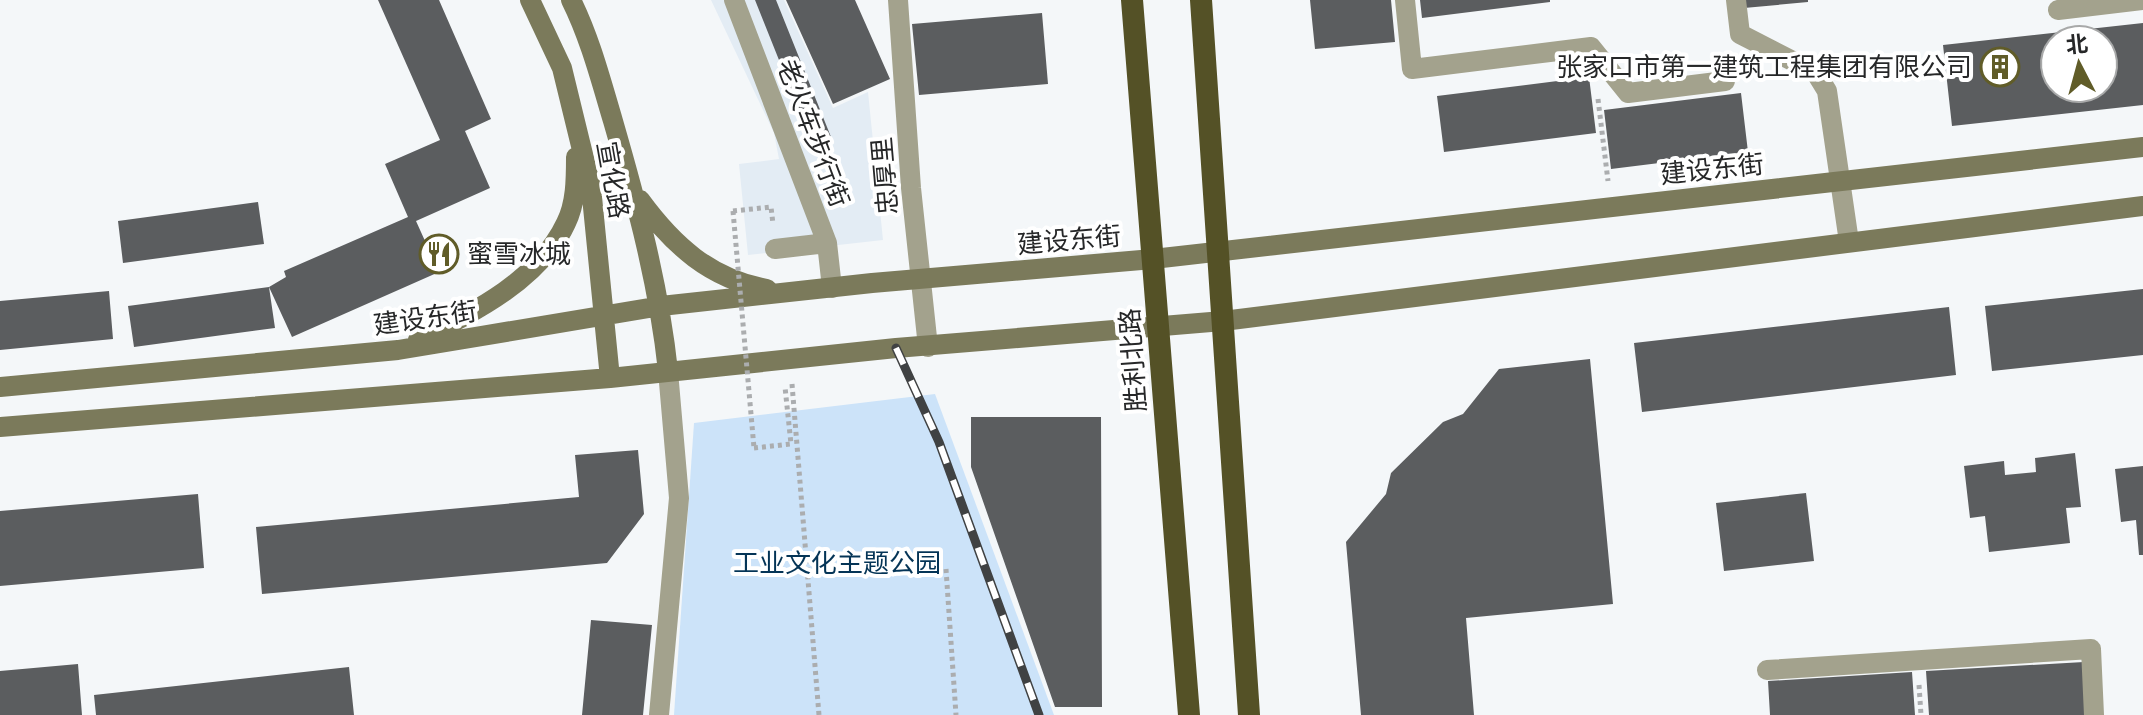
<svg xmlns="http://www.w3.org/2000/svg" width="2143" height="715" viewBox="0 0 2143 715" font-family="'Work Sans','Noto Sans SC',sans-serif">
<rect width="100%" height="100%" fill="#f4f7f9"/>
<path fill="#e3ecf4" d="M711,0H784L833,108L868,92L883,240L748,255L739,164L779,159L774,133Z"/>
<path fill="#cce3f9" d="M935,394L1054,715H674L694,423Z"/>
<path fill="#5b5d5f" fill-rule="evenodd" d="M378,0H439L491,119L465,131L490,188L416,221L439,272L292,337L269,287L286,277L284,271L408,217L385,164L440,140Z
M755,0H776L831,137L813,145Z
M786,0H855L890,79L833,104Z
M1310,0H1391L1395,42L1315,49Z
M1420,0H1550V2L1422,18Z
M1743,0H1808V2L1744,8Z
M1042,13L1048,84L919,95L912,24Z
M2143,23V105L1952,126L1943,45ZM2055,40H2103V88H2055Z
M1589,77L1596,133L1444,152L1437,96Z
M1741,93L1748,152L1611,169L1604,110Z
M258,202L264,244L123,263L118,221Z
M269,287L275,328L134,347L128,306Z
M2143,289V355L1992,371L1985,306Z
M109,291L113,339L0,350V301Z
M1949,307L1956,375L1642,412L1634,343Z
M1590,359L1613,604L1466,618L1474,715H1361L1346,542L1386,494L1391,473L1443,422L1463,414L1499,369Z
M971,417H1101L1102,707H1055L971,467Z
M638,450L644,514L607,563L262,594L256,527L579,497L575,455Z
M2075,453L2081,507L2066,508L2070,543L1989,552L1985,516L1970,518L1964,466L2004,461L2005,475L2036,472L2035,458Z
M2143,466V555H2139L2136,520L2121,522L2115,469Z
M1806,493L1814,561L1724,571L1716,503Z
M198,494L204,568L0,586V511Z
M591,620L652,625L643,715H582Z
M2084,662L2087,715H1929L1926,671Z
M78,664L82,715H0V671Z
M349,667L354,715H96L94,695Z
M1912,672L1915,715H1770L1768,681Z"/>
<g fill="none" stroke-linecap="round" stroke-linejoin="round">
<path stroke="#abadaf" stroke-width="5" stroke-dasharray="4 4" stroke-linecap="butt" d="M1598,99L1608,181
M733,211L771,207L773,224
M792,384L819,715
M754,448L791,444L785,387
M946,569L956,715
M1919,685L1921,715"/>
<path stroke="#a3a28d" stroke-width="20" d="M734,0L827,243L832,288
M775,249L827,243"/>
<path stroke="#a3a28d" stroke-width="20" d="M898,0L911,188L928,347
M1405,0L1412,69L1591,47L1628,93L1725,81
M1736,0L1740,34L1816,73L1827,91L1849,242
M2058,10L2143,0
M1767,670L2091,649L2094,715
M659,715L679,498L668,371"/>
<path stroke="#7b7a5b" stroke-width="20" d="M530,0L562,68L591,187L610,378
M571,0C590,38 601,81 613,121C637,204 659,286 668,371
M640,200C673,245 710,279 767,289
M418,340C472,313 539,281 566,223C576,203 576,179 576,157
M0,387L398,350L661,306L872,283L1153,259L2143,147
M0,427L610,378L896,348L1223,321L2143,206"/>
<path stroke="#545126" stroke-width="22" d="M1132,0L1189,715
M1201,0L1249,715"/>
<defs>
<path id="rail" d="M896,348L939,442L1039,715"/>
</defs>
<use href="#rail" stroke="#404243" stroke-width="9"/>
<use href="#rail" stroke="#fff" stroke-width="6" stroke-dasharray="18" stroke-linecap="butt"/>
<path stroke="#abadaf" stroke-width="5" stroke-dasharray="4 4" stroke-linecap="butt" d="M733,211L754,448"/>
</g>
<defs>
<symbol id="building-ring" viewBox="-11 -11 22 22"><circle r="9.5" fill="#fff" stroke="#605c28" stroke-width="1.5"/><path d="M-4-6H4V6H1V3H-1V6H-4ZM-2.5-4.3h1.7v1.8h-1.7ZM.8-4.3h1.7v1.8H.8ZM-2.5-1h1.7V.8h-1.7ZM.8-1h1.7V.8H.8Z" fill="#605c28"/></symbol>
<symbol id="restaurant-ring" viewBox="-11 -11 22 22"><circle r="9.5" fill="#fff" stroke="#605c28" stroke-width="1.5"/><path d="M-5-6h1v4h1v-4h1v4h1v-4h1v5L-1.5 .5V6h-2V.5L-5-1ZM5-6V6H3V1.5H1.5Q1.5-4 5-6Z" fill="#605c28"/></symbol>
</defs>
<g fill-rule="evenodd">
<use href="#building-ring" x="1978" y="45" width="44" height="44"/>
<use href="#restaurant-ring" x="417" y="232" width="44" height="44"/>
</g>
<g text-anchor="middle" stroke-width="8" stroke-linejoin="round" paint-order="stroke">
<g font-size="26" fill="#262728" stroke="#fff" text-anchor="end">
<text x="1972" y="76">张家口市第一建筑工程集团有限公司</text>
<text x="467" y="263" text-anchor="start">蜜雪冰城</text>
</g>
<g font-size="26" fill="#262728" stroke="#fff">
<text transform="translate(813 133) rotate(69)" y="9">老火车步行街</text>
<text transform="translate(1712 169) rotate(-6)" y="9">建设东街</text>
<text transform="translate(885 176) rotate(-95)" y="9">忠厚里</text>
<text transform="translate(613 180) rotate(80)" y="9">宣化路</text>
<text transform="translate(1069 240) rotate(-5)" y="9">建设东街</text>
<text transform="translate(425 318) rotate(-8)" y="9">建设东街</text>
<text transform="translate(1133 360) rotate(-94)" y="9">胜利北路</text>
</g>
<g font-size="26" fill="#043456" stroke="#fff">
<text x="837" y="572">工业文化主题公园</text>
</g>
</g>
<g transform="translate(2079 64) rotate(354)"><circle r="38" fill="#ffffff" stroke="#a8a9a9" stroke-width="2"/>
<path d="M0-6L14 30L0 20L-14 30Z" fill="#605c28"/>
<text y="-12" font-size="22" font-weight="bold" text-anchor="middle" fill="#262728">北</text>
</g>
</svg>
